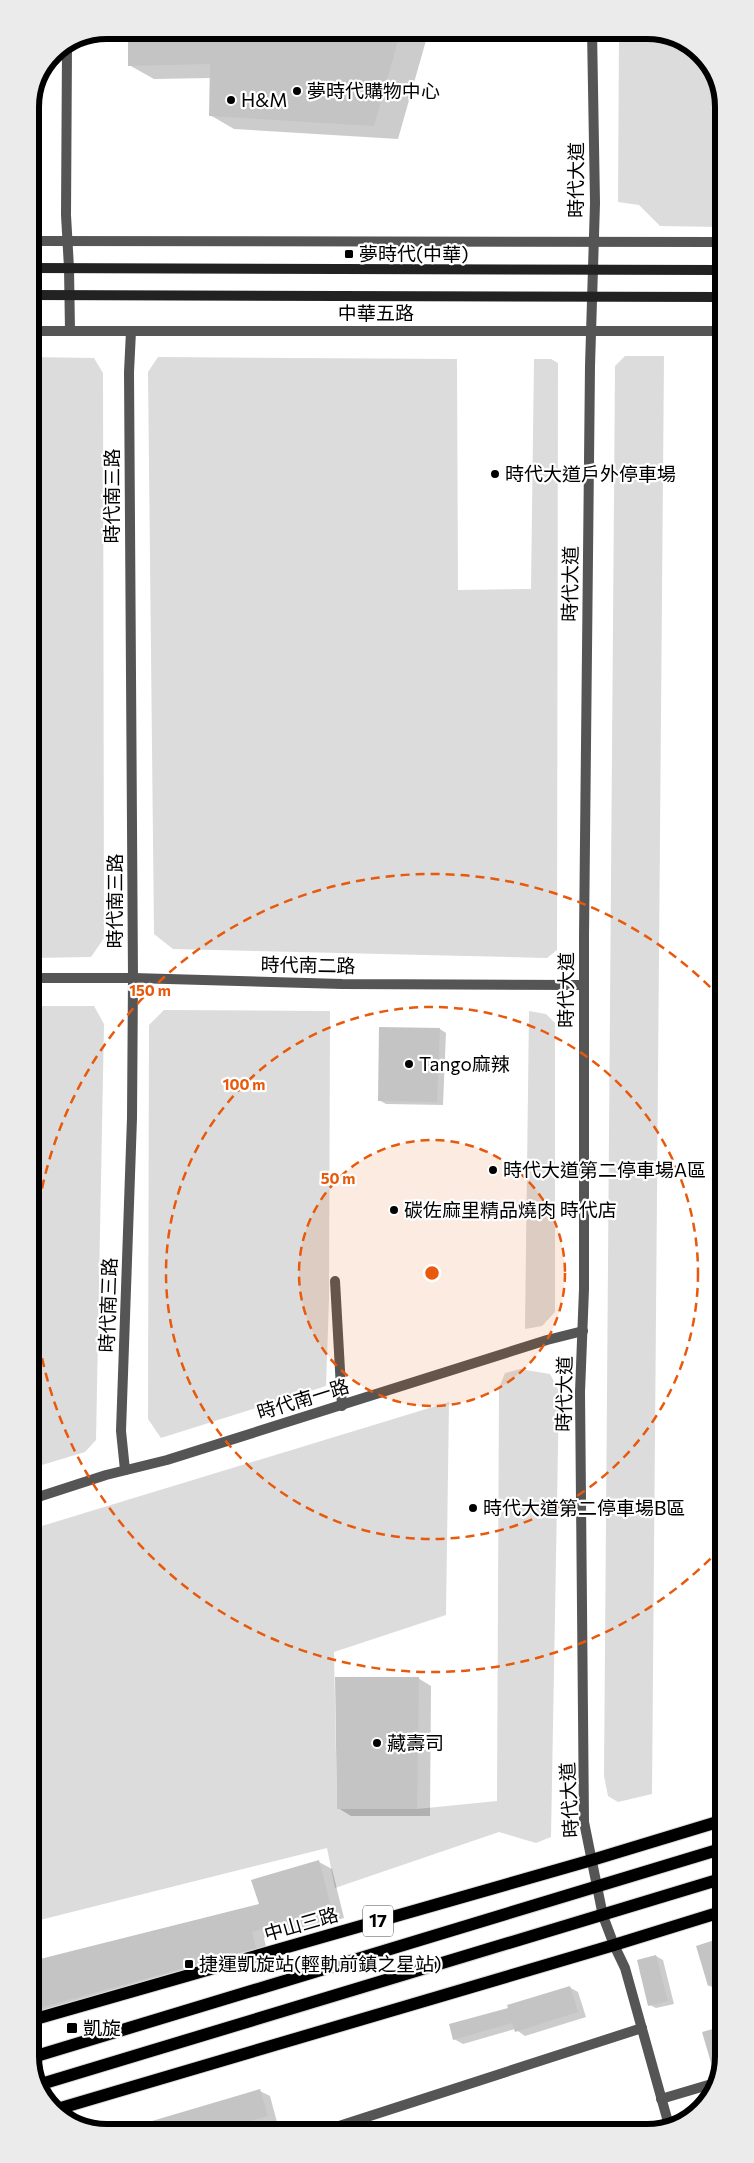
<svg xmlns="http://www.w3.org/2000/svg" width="754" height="2163" viewBox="0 0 754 2163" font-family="Commissioner,'Noto Sans TC',sans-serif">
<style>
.green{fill:#dcdcdc}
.shadow{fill:#0003}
.building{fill:#c4c4c4}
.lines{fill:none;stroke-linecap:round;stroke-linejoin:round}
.primary-casing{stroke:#dbdbdb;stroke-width:14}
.service{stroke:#555;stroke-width:10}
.minor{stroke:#555;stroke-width:10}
.tertiary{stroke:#555;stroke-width:10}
.secondary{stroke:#222;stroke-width:10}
.primary{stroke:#000;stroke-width:12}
.ring{fill:none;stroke:#e8590c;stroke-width:2.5;stroke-dasharray:9 6}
.poi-dot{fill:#000;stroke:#fff;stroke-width:2}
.labels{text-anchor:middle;stroke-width:4.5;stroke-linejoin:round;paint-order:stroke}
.shield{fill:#fff;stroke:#4c4c4c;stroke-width:1}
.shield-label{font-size:18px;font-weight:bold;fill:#000}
.poi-label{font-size:19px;fill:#000;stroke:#fff;text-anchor:start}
.street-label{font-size:19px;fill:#000;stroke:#fff}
.rim{fill:none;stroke:#000;stroke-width:6}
.centre{fill:#e8590c;stroke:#fff;stroke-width:2.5}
.ring-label{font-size:15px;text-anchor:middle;font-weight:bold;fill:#e8590c;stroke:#fff;stroke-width:4.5;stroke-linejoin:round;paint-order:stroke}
</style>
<rect width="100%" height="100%" fill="#fff"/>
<g class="green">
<polygon points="619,30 653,30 698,49 721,87 722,227 660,226 639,205 618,202"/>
<polygon points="625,356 664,356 652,1794 618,1802 608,1796 604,1776 615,366"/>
<polygon points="30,357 94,358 103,373 104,938 91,957 31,958"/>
<polygon points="158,357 457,359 458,590 531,589 534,359 551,359 558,363 557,950 547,958 173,949 154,934 148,372"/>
<polygon points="31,1006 94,1006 104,1024 96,1440 85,1452 32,1468"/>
<polygon points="164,1010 330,1011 329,1299 326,1386 161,1438 148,1419 149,1025"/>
<polygon points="529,1011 546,1014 555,1023 555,1312 542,1326 525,1329"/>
<polygon points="520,1369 550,1374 559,1391 551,1837 536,1843 499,1832 335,1888 327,1848 32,1922 32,1529 449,1402 446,1615 334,1652 337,1809 417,1809 497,1801 499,1388 505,1373"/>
</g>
<g class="shadow">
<polygon points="129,30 429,30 398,139 234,129 210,115 211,78 154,79 129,65"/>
<polygon points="380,1028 440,1029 446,1033 443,1105 386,1104 379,1100"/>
<polygon points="418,1678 431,1686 430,1816 351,1816 338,1808"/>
<polygon points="319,1862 332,1869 344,1918 264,1938 268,1955 32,2019 32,1948 37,1961 260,1905"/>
<polygon points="724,1938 724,1990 719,1991 710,1986 698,1947"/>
<polygon points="656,1956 663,1960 674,2004 656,2008 650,2005"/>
<polygon points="569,1987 578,1992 586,2017 525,2036 515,2029 463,2044 454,2039 509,2009"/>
<polygon points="724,2057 720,2069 713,2065"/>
<polygon points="260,2091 270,2096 277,2122 240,2132 119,2133"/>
</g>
<g class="building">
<polygon points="128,30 401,30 374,126 209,116 210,64 128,66"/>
<polygon points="379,1027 440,1028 437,1102 378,1101"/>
<polygon points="335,1677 419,1677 417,1809 337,1809"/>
<polygon points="319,1860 332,1911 252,1932 256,1948 32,2010 32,1961 259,1904 251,1880"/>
<polygon points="724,1937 724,1981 708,1986 696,1946"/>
<polygon points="656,1955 668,2001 648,2006 637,1960"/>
<polygon points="570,1986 578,2012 515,2032 512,2023 453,2040 449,2024 508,2008 507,2005"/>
<polygon points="724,2026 724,2057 722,2063 712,2066 702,2032"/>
<polygon points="260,2089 268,2116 212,2132 125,2133 125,2129"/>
</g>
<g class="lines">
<g class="primary-casing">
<g id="primary">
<polyline points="32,2020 592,1860 724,1820"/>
<polyline points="33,2057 724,1848"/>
<polyline points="38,2085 724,1878"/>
<polyline points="54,2110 614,1945 724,1911"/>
</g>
</g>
<g class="service">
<polyline points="335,1281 342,1406"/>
<polyline points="614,1945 625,1968 670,2129"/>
<polyline points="661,2099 715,2083"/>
<polyline points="340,2132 339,2126 642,2028"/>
</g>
<g class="minor">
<polyline points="67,46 66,215 69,268 70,331"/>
<polyline points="31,978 133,978 342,984 584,985"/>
<polyline points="125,1470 121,1431 132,1118 133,978 129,372 131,331"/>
<polyline points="32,1499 106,1475 167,1460 547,1340 583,1331"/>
</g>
<g class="tertiary">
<polyline points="592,30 595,203 590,366 584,936 584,1289 580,1392 584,1822 603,1916 614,1945"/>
<polyline points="30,241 722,242"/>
<polyline points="30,331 722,331"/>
</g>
<g class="secondary">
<polyline points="30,268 722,270"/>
<polyline points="30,295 722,297"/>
</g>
<use href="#primary" class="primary"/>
</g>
<circle cx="432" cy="1273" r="133" fill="#e8590c" fill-opacity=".12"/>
<g class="ring">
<circle cx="432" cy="1273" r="133"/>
<circle cx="432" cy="1273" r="266"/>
<path d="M721 1548A399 399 0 1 1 721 998"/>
</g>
<g class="poi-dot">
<circle cx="297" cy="91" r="5"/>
<circle cx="231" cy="100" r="5"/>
<rect x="344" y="249" width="10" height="10" rx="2.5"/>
<circle cx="495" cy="474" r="5"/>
<circle cx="409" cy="1064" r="5"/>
<circle cx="493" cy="1170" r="5"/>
<circle cx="394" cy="1210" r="5"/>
<circle cx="473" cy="1508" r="5"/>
<circle cx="377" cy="1743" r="5"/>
<rect x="184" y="1959" width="10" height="10" rx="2.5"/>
<rect x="66" y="2022" width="12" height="12" rx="2.5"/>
</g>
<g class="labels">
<rect class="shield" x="363" y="1905.5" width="30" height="31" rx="4"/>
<g class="shield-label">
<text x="378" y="1927">17</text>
</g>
<g class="poi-label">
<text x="307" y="98">夢時代購物中心</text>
<text x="241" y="107">H&amp;M</text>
<text x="359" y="261">夢時代(中華)</text>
<text x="505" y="481">時代大道戶外停車場</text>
<text x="419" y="1071">Tango麻辣</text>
<text x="503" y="1177">時代大道第二停車場A區</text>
<text x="404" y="1217">碳佐麻里精品燒肉 時代店</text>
<text x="483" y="1515">時代大道第二停車場B區</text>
<text x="387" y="1750">藏壽司</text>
<text x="199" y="1971">捷運凱旋站(輕軌前鎮之星站)</text>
<text x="83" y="2035">凱旋</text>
</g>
<g class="street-label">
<text transform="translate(576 180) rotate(-90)" y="7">時代大道</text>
<text x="376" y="320">中華五路</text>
<text transform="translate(112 496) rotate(-90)" y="7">時代南三路</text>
<text transform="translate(570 584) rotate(-89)" y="7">時代大道</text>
<text transform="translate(115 901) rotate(-90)" y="7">時代南三路</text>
<text transform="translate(308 965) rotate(1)" y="7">時代南二路</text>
<text transform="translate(566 990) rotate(-90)" y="7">時代大道</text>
<text transform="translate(108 1305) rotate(-88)" y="7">時代南三路</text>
<text transform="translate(564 1394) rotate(-89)" y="7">時代大道</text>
<text transform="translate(303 1399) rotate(-17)" y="7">時代南一路</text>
<text transform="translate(569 1800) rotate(-93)" y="7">時代大道</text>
<text transform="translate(301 1924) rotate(-16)" y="7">中山三路</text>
</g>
</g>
<path d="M0 0H754V2163H0ZM107 39H647A68 68 0 0 1 715 107V2056A68 68 0 0 1 647 2124H107A68 68 0 0 1 39 2056V107A68 68 0 0 1 107 39Z" fill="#ebebeb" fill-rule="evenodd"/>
<path class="rim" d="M107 39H647A68 68 0 0 1 715 107V2056A68 68 0 0 1 647 2124H107A68 68 0 0 1 39 2056V107A68 68 0 0 1 107 39Z"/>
<circle cx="432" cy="1273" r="8" class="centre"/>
<g class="ring-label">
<text x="150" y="996">150 m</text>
<text x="244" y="1090">100 m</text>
<text x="338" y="1184">50 m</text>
</g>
</svg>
